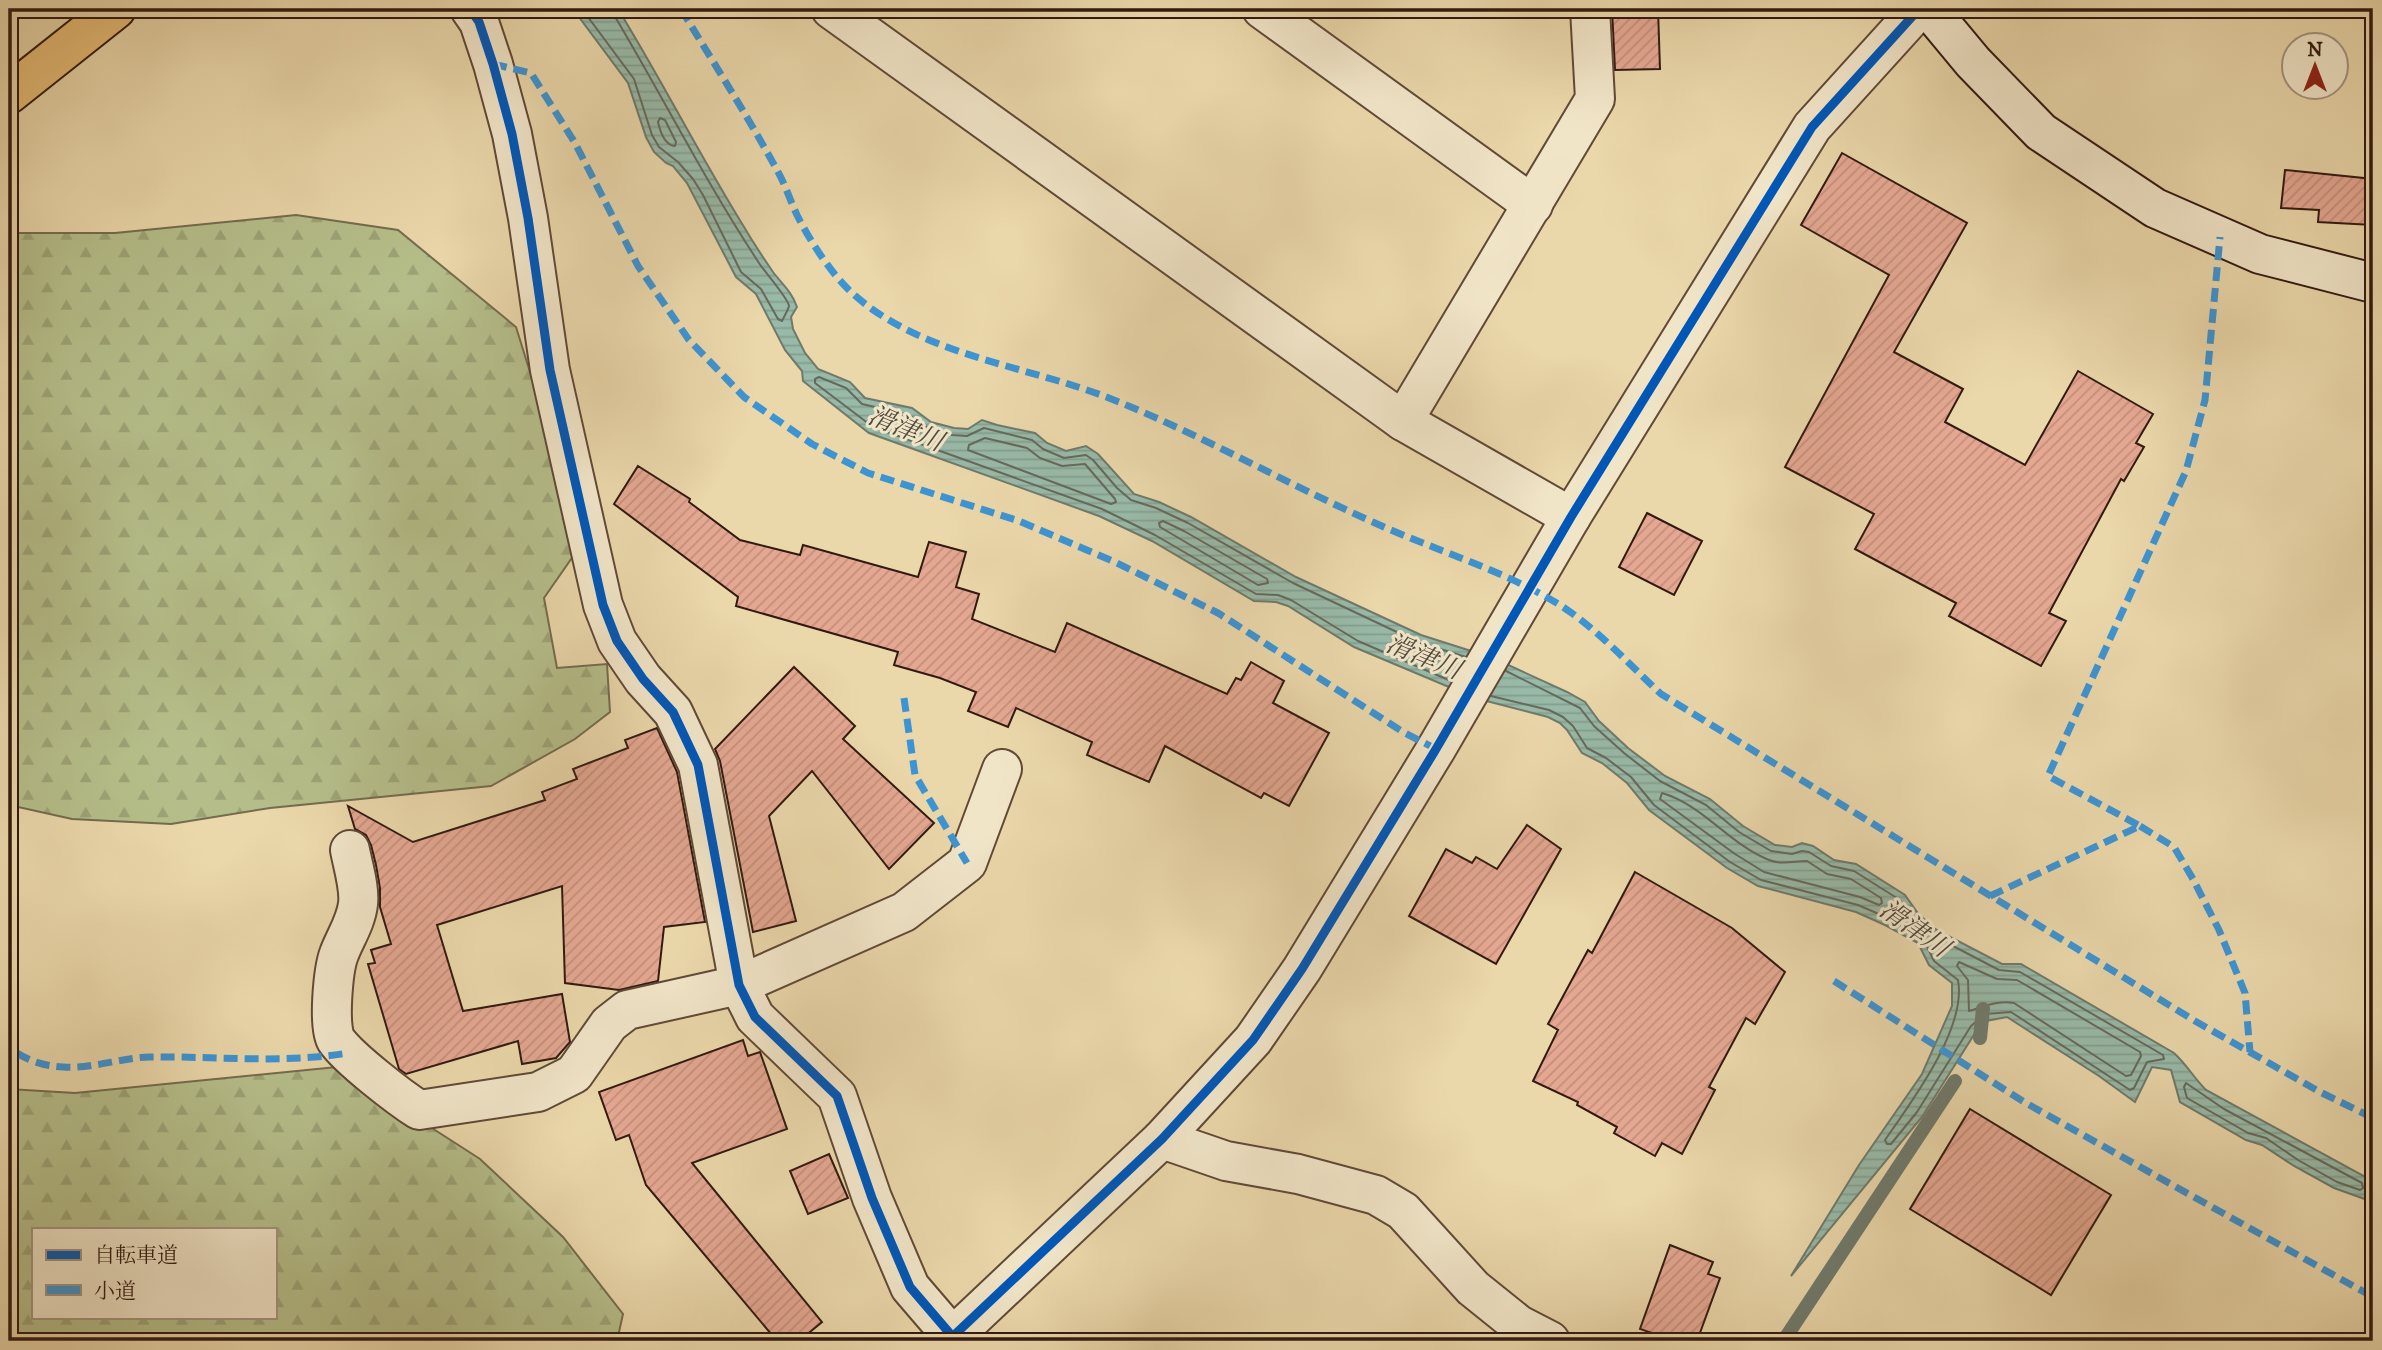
<svg xmlns="http://www.w3.org/2000/svg" width="2382" height="1350" viewBox="0 0 2382 1350" font-family="'IM FELL DW Pica','Noto Serif JP',serif">
<style>
.forest{fill:url(#forest-firs);stroke:#746c4e;stroke-width:2;fill-rule:evenodd}
.water{fill:url(#water-rules);stroke:#6f7a6c;stroke-width:2}
.lines{fill:none;stroke-linecap:round;stroke-linejoin:round}
.shore{stroke:#656a5c;stroke-width:2}
.stream{stroke:#6f7a6c;stroke-width:14}
.building{fill:url(#building-hatch);stroke:#321a11;stroke-width:2}
.minor-casing{stroke:#604937;stroke-width:42}
.tertiary-casing{stroke:#604937;stroke-width:42}
.secondary-casing{stroke:#321a11;stroke-width:42}
.trunk-casing{stroke:#321a11;stroke-width:42}
.minor{stroke:#f1e5c8;stroke-width:38}
.tertiary{stroke:#f1e5c8;stroke-width:38}
.secondary{stroke:#f1e5c8;stroke-width:38}
.trunk{stroke:#e5bc75;stroke-width:38}
.quiet{stroke:#3d94d3;stroke-width:7;stroke-dasharray:14 7;stroke-linecap:butt}
.cycleway-casing{stroke:#f1e5c8;stroke-width:13}
.cycleway{stroke:#0057b8;stroke-width:9}
.labels{text-anchor:middle;stroke-width:6;stroke-linejoin:round;paint-order:stroke}
.water-label{font-size:26px;font-style:italic;fill:#514a3e;stroke:#f1e5c8}
</style>
<defs>
<pattern id="forest-firs" width="22" height="20" patternUnits="userSpaceOnUse" patternTransform="scale(1.75)"><rect width="22" height="20" fill="#b5be8a"/><path d="M5 1l3.5 6h-7zM16 11l3.5 6h-7z" fill="#9ca376"/></pattern>
<pattern id="water-rules" width="6" height="5" patternUnits="userSpaceOnUse" patternTransform="scale(1.75)"><rect width="6" height="5" fill="#98baa8"/><path d="M0 2.5h6" fill="none" stroke="#839f90"/></pattern>
<pattern id="building-hatch" width="6" height="6" patternUnits="userSpaceOnUse" patternTransform="scale(1.75)"><rect width="6" height="6" fill="#e4a791"/><path d="M-1 1l2-2M0 6l6-6M5 7l2-2" fill="none" stroke="#c48f7c"/></pattern>
</defs>
<rect width="100%" height="100%" fill="#ead7aa"/>
<filter id="stains"><feTurbulence type="fractalNoise" baseFrequency=".00286" numOctaves="4"/><feColorMatrix values="0 0 0 0 .2 0 0 0 0 .09 0 0 0 0 .02 0 0 0 .5 -.17"/></filter>
<radialGradient id="worn" r=".72"><stop offset=".6" stop-color="#630" stop-opacity="0"/><stop offset="1" stop-color="#630" stop-opacity=".3"/></radialGradient>
<g class="forest">
<polygon points="296,215 398,230 516,327 558,462 576,552 544,598 557,668 607,664 610,712 575,739 491,786 270,808 171,824 72,819 9,805 9,233 115,233"/>
<path d="M 337,1067 L 480,1159 L 563,1237 L 623,1314 L 617,1341 L 9,1341 L 9,1089 L 75,1093 ZM 33,1229 L 275,1229 L 275,1317 L 33,1317 Z"/>
</g>
<path class="water" d="M 573,9 L 618,9 C 661,79 698,152 741,222 C 751,239 762,256 773,272 C 782,284 792,292 797,307 L 791,317 L 793,329 L 805,353 L 818,369 L 850,382 L 865,398 L 912,408 L 931,422 L 954,428 L 968,429 L 982,420 L 997,425 L 1035,433 L 1047,443 L 1066,451 L 1086,446 L 1098,454 L 1134,494 L 1159,502 L 1191,517 L 1296,577 L 1421,635 L 1493,658 L 1567,692 L 1585,702 L 1599,721 L 1628,748 L 1665,776 L 1710,799 L 1743,826 L 1775,845 L 1792,847 L 1802,843 L 1813,846 L 1834,860 L 1856,864 L 1905,895 L 1917,912 L 1933,928 L 2002,964 L 2021,964 L 2174,1053 C 2187,1065 2194,1078 2206,1090 L 2373,1181 L 2373,1202 L 2334,1188 L 2294,1166 L 2262,1145 L 2246,1140 L 2180,1102 L 2171,1070 L 2152,1067 L 2135,1102 L 2099,1076 L 2007,1017 L 1986,1021 L 1977,1030 L 1922,1117 L 1791,1276 L 1859,1165 L 1922,1074 L 1952,1006 L 1952,983 L 1929,965 L 1918,943 L 1885,925 L 1856,912 L 1758,886 L 1727,868 L 1649,810 L 1627,783 L 1602,763 L 1582,753 L 1567,730 L 1560,723 L 1548,717 L 1475,698 L 1354,647 L 1288,606 L 1276,602 L 1254,601 L 1152,541 L 1099,516 L 869,433 L 803,381 L 802,371 L 785,350 L 756,294 L 736,277 L 687,183 L 673,166 L 666,163 L 654,152 L 646,137 L 628,83 Z"/>
<g class="lines">
<g class="shore">
<path d="M 582,9 L 634,79 L 652,135 L 659,147 L 678,162 L 693,179 L 703,195 L 741,272 L 761,289 L 778,319 L 782,321 C 784,317 788,310 789,306 C 789,299 764,271 759,263 C 706,183 663,97 614,15 L 613,9"/>
<path d="M 660,118 L 665,120 L 676,142 L 675,146 C 664,145 660,131 658,122 Z"/>
<polygon points="985,438 1027,448 1040,458 1062,466 1085,464 1115,499 1116,502 1111,504 968,450 969,445"/>
<polygon points="1163,521 1184,531 1267,579 1268,583 1258,585 1160,527 1159,523"/>
<polyline points="1451,681 1358,641 1291,600 1278,595 1256,594 1155,535 1102,509 873,427 815,383 815,379 819,377 846,388 862,404 909,415 930,429 952,435 967,436 984,428 1032,440 1043,449 1064,458 1086,455 1093,460 1117,488 1131,500 1156,508 1188,523 1293,583 1418,642 1466,657"/>
<path d="M 1491,696 L 1549,710 L 1563,717 L 1573,726 L 1587,748 L 1606,758 L 1631,777 L 1654,805 L 1730,862 L 1761,880 L 1858,905 L 1888,918 L 1923,938 L 1934,961 L 1958,980 C 1967,1028 1912,1101 1885,1140 L 1887,1144 L 1891,1144 L 1917,1112 L 1971,1026 L 1985,1014 L 2011,1012 L 2130,1090 L 2134,1088 L 2147,1062 L 2164,1059 L 2163,1055 L 2020,972 L 1999,970 L 1930,934 L 1912,917 L 1900,900 L 1854,871 L 1831,866 L 1809,852 L 1802,851 L 1792,854 L 1771,851 L 1739,832 L 1706,805 L 1660,781 L 1624,753 L 1594,726 L 1580,708 L 1506,671"/>
<path d="M 1662,793 C 1703,805 1729,844 1769,860 C 1782,865 1794,861 1807,861 L 1827,874 L 1851,879 L 1881,898 L 1882,903 L 1879,905 L 1860,897 L 1764,872 L 1735,854 L 1660,799 Z"/>
<path d="M 1959,962 L 1997,979 L 2017,980 L 2140,1052 L 2141,1056 L 2131,1075 L 2126,1076 L 2014,1003 C 1998,1000 1983,1007 1969,1011 L 1968,980 L 1957,966 Z"/>
<polygon points="2186,1083 2224,1109 2362,1183 2363,1188 2360,1190 2337,1182 2298,1160 2266,1138 2248,1133 2187,1098 2184,1087"/>
</g>
<g class="stream">
<polyline points="1980,1038 1983,1009"/>
<polyline points="1786,1337 1955,1081"/>
</g>
</g>
<g class="building">
<polygon points="1612,9 1658,9 1660,69 1615,70"/>
<polygon points="1842,153 1967,223 1894,352 1963,389 1945,422 2025,465 2078,371 2153,414 2136,443 2144,447 2124,481 2121,479 2049,613 2066,621 2041,666 1949,616 1956,603 1855,549 1874,514 1785,467 1889,275 1801,225"/>
<polygon points="2285,170 2373,179 2373,225 2318,222 2319,210 2281,208"/>
<polygon points="638,466 690,499 689,502 740,540 800,555 803,545 918,577 929,542 966,552 956,587 979,594 972,619 1055,652 1067,623 1227,694 1236,678 1241,680 1251,662 1284,681 1273,703 1329,733 1289,806 1264,793 1261,798 1165,746 1149,782 1087,755 1092,742 1016,708 1008,727 968,711 976,692 940,678 894,665 898,652 736,606 738,597 614,504"/>
<polygon points="1647,513 1702,541 1674,595 1619,567"/>
<polygon points="794,667 855,726 843,739 934,823 889,869 812,771 769,816 796,921 753,932 720,761 715,749"/>
<polygon points="657,728 677,772 705,922 664,927 658,981 619,990 565,983 562,886 437,925 463,1011 562,994 570,1042 556,1058 522,1064 518,1041 406,1074 399,1069 368,964 375,963 371,950 391,944 380,907 380,888 376,865 371,845 366,835 355,829 348,806 413,842 545,800 542,792 577,779 573,769 628,748 625,740"/>
<polygon points="1527,825 1561,849 1496,964 1409,916 1446,849 1472,863 1476,857 1497,869"/>
<polygon points="1635,872 1732,928 1785,972 1755,1024 1746,1018 1709,1087 1715,1090 1682,1154 1662,1143 1655,1156 1614,1133 1617,1127 1577,1105 1578,1102 1533,1081 1558,1030 1548,1024 1588,950 1592,953"/>
<polygon points="743,1040 748,1056 760,1052 787,1129 692,1163 822,1322 799,1341 777,1341 646,1185 629,1135 616,1140 599,1092"/>
<polygon points="1970,1109 2111,1195 2051,1295 1910,1209"/>
<polygon points="829,1154 848,1198 808,1214 790,1171"/>
<polygon points="1670,1245 1713,1262 1708,1274 1720,1278 1697,1341 1675,1341 1640,1329"/>
</g>
<g class="lines">
<g class="minor-casing">
<g id="minor">
<polyline points="470,9 479,22 493,64 512,134 528,218 550,370 603,605 617,641 643,679 673,712 698,765 739,985 755,1017 837,1096 872,1198 910,1287 952,1336"/>
<polyline points="831,9 1403,421"/>
<polyline points="1262,9 1533,205"/>
<polyline points="1571,517 1403,421 1595,99 1590,9"/>
<path d="M 350,850 C 353,866 360,888 358,904 C 356,922 345,938 339,954 C 333,970 328,1027 336,1040 C 348,1058 400,1098 419,1110 L 538,1092 L 574,1074 L 609,1024 L 627,1010 L 739,985 L 904,912 L 967,863 L 1002,769"/>
<polyline points="1162,1139 1226,1161 1298,1174 1376,1195 1403,1211 1473,1288 1519,1325 1550,1341"/>
</g>
</g>
<g class="tertiary-casing">
<polyline id="tertiary" points="948,1341 1162,1139 1253,1040 1302,969 1436,749 1571,517 1812,127 1919,9"/>
</g>
<g class="secondary-casing">
<polyline id="secondary" points="1929,9 1973,62 2041,132 2155,208 2260,254 2373,283"/>
</g>
<g class="trunk-casing">
<polyline id="trunk" points="9,94 116,9"/>
</g>
<use href="#minor" class="minor"/>
<use href="#tertiary" class="tertiary"/>
<use href="#secondary" class="secondary"/>
<use href="#trunk" class="trunk"/>
<g class="quiet">
<path d="M 681,9 C 713,62 747,115 777,170 C 785,184 790,200 797,215 C 810,241 830,272 851,292 C 919,355 1025,365 1109,398 C 1200,434 1285,483 1375,523 C 1434,550 1509,572 1563,607 C 1599,631 1629,664 1661,694 L 2195,1021 L 2320,1092 L 2373,1118"/>
<polyline points="493,64 531,73 575,143 638,266 689,340 744,397 812,444 868,473 1019,521 1115,562 1218,613 1403,732 1436,749"/>
<polyline points="904,698 915,775 967,863"/>
<polyline points="2140,826 2174,847 2193,879 2219,930 2245,993 2250,1052"/>
<polyline points="1990,896 2140,826 2048,776 2186,471 2205,400 2220,237"/>
<polyline points="1834,981 2024,1102 2373,1297"/>
<path d="M 17,1053 C 31,1062 46,1066 63,1067 C 91,1069 120,1058 149,1057 C 215,1056 282,1064 348,1053"/>
</g>
<g class="cycleway-casing">
<g id="cycleway">
<polyline points="470,9 479,22 493,64 512,134 528,218 550,370 603,605 617,641 643,679 673,712 698,765 739,985 755,1017 837,1096 872,1198 910,1287 952,1336"/>
<polyline points="948,1341 1162,1139 1253,1040 1302,969 1436,749 1571,517 1812,127 1919,9"/>
</g>
</g>
<use href="#cycleway" class="cycleway"/>
</g>
<g class="labels">
<g class="water-label">
<text transform="translate(906 428) rotate(22)" y="9">滑津川</text>
<text transform="translate(1424 656) rotate(22)" y="9">滑津川</text>
<text transform="translate(1915 928) rotate(35)" y="9">滑津川</text>
</g>
</g>
<rect width="2382" height="1350" fill="none" stroke="#ead7aa" stroke-width="35"/>
<rect x="10" y="10" width="2361" height="1329" fill="none" stroke="#321a11" stroke-width="3.5"/>
<rect x="18" y="18" width="2347" height="1315" fill="none" stroke="#321a11" stroke-width="2"/>
<rect x="32" y="1228" width="245" height="91" fill="#f1e5c8" stroke="#a5947f" stroke-width="2"/>
<rect x="46" y="1250" width="35" height="10" fill="#0057b8" stroke="#a5947f" stroke-width="2"/>
<text x="94" y="1262" font-size="21" fill="#321a11">自転車道</text>
<rect x="46" y="1285" width="35" height="10" fill="#3d94d3" stroke="#a5947f" stroke-width="2"/>
<text x="94" y="1298" font-size="21" fill="#321a11">小道</text>
<g transform="translate(2315 66)"><circle r="33" fill="#f1e5c8" stroke="#a5947f" stroke-width="2"/>
<path d="M0-5L12 26L0 18L-12 26Z" fill="#8f2418"/>
<text y="-10" font-size="19" font-weight="bold" text-anchor="middle" fill="#321a11">N</text>
</g>
<rect width="100%" height="100%" filter="url(#stains)"/>
<rect width="100%" height="100%" fill="url(#worn)"/>
</svg>
